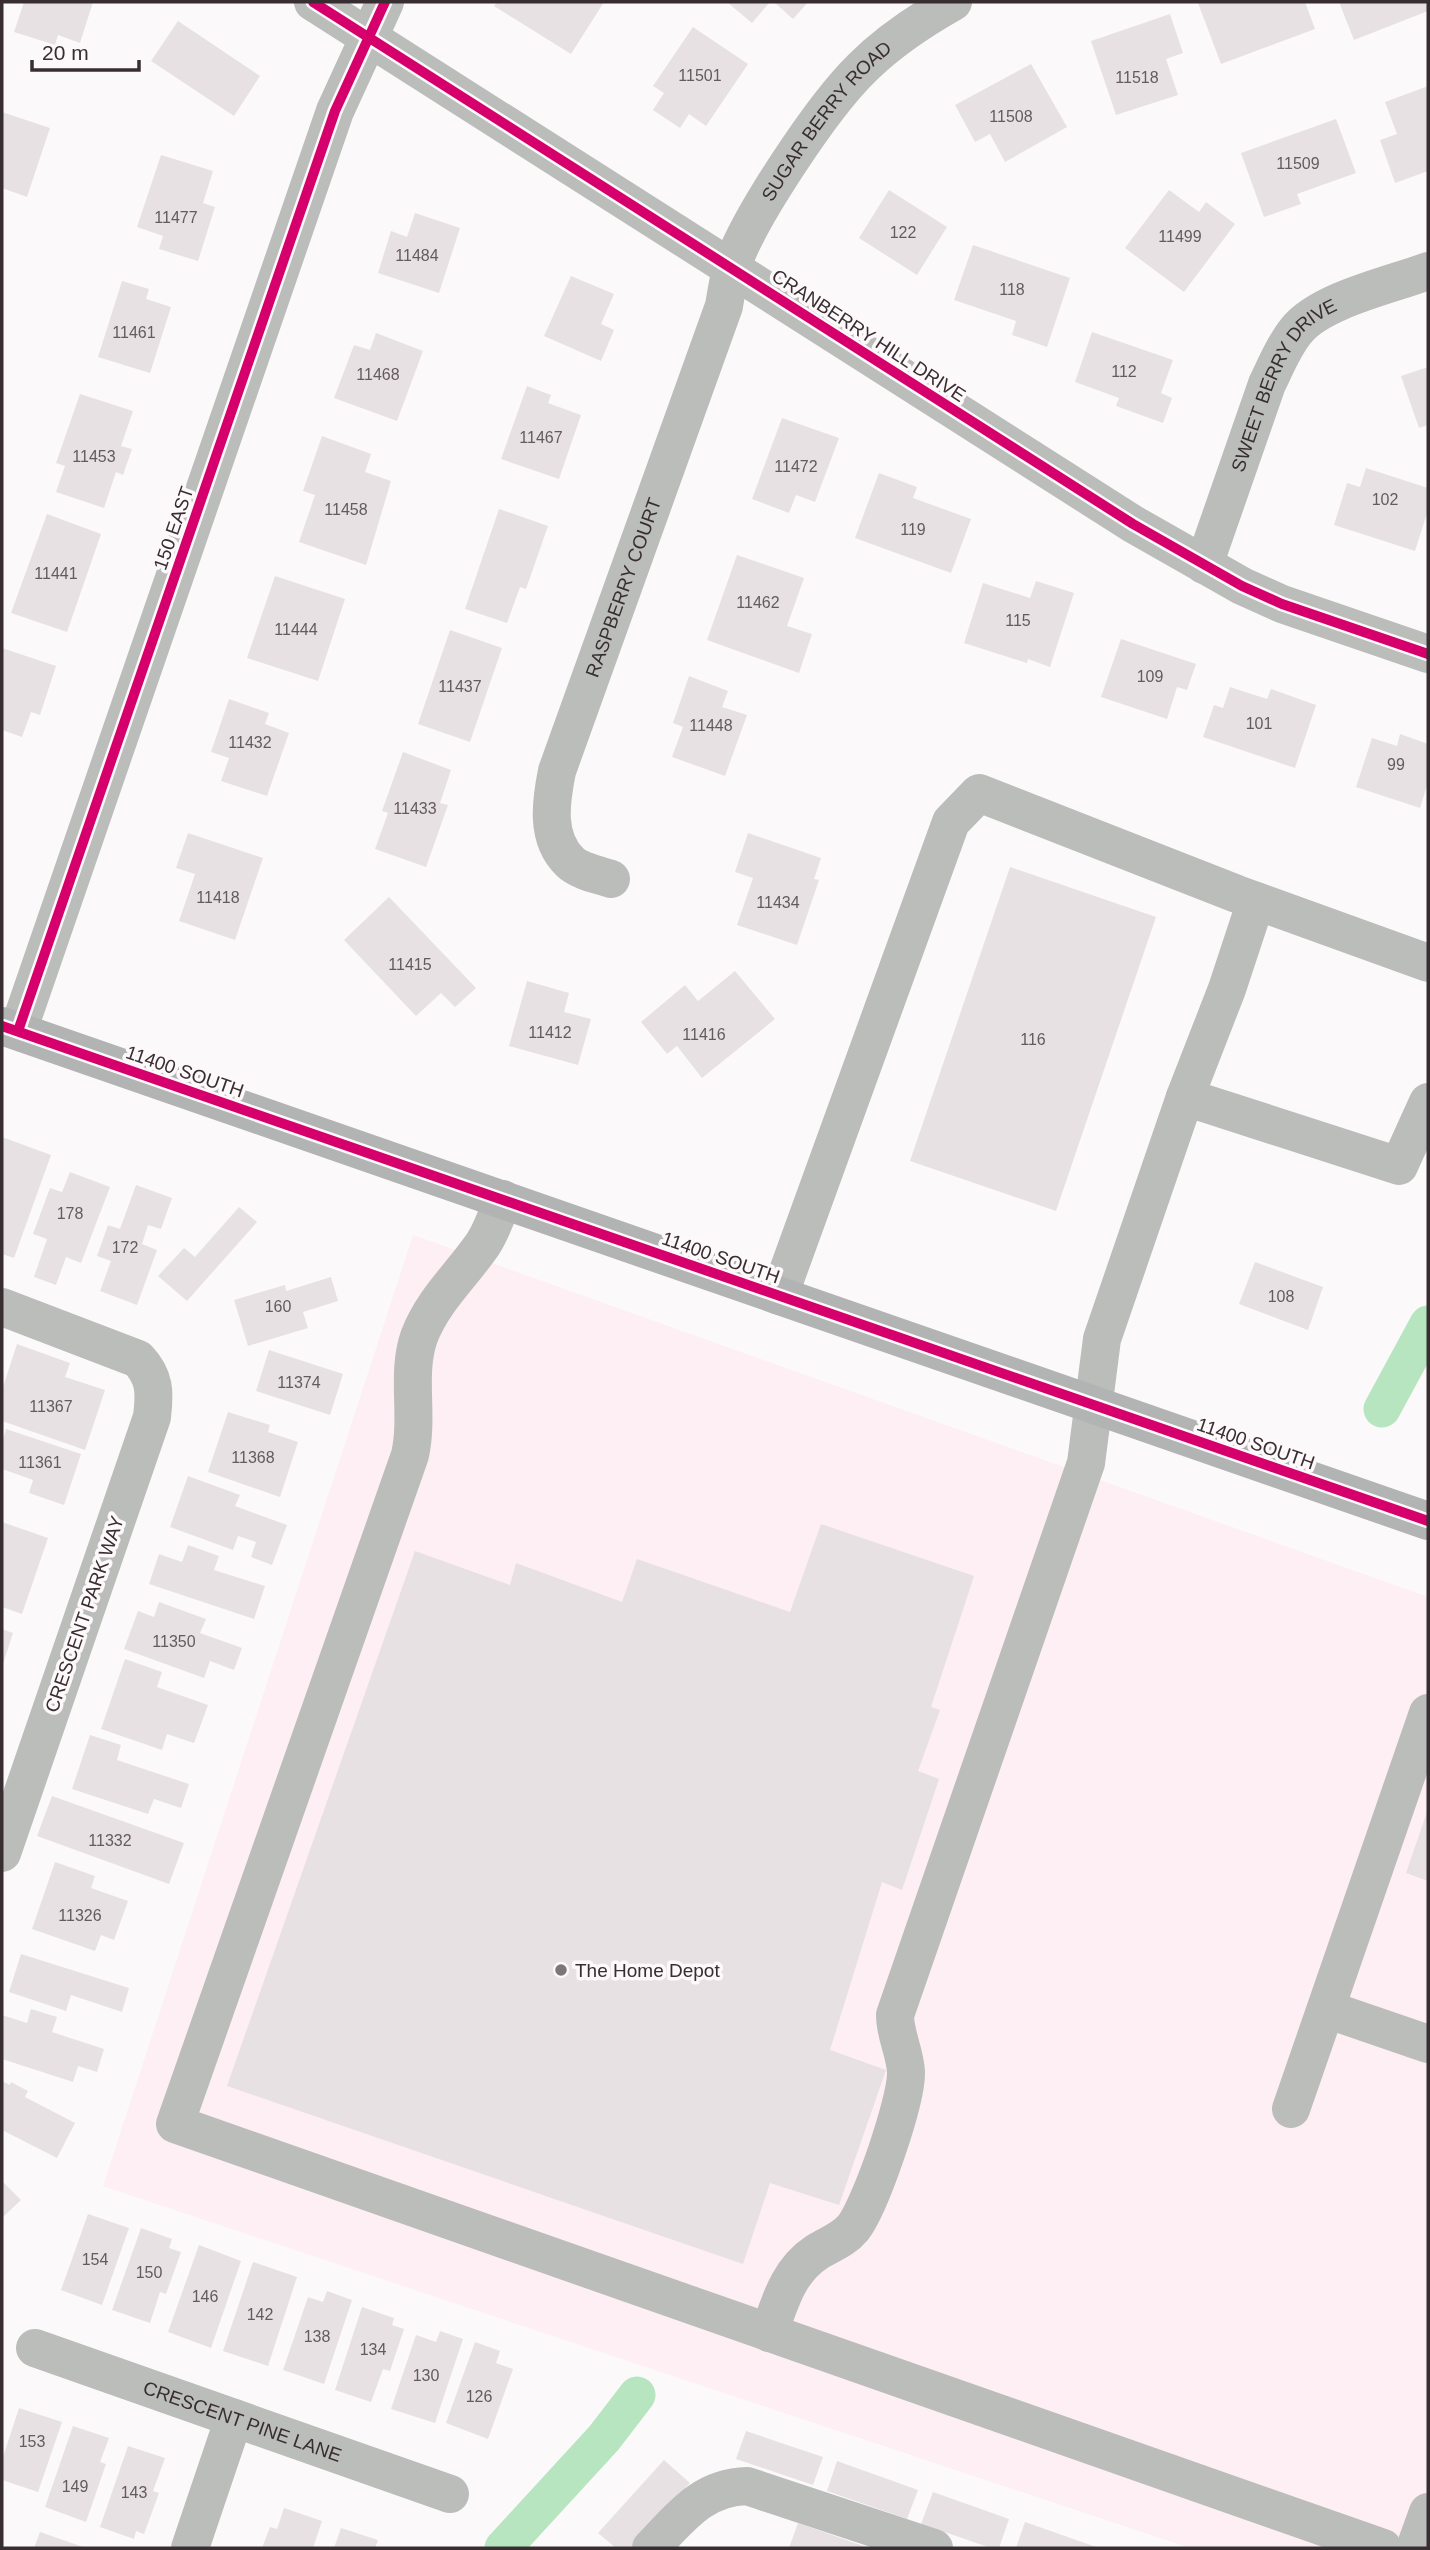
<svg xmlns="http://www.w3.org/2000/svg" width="1430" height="2550" viewBox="0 0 1430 2550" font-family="Arial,sans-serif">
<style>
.built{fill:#fdeff4}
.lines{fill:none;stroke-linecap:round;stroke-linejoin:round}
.canal{stroke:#b7e5c0;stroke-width:37}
.building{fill:#e8e1e3}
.minor{stroke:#bbbdba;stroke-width:38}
.major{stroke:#b2b4b3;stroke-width:38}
.cycleway-casing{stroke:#fdf8fa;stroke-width:15}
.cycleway{stroke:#d6006c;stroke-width:10}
.poi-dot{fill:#7d7578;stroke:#fdf8fa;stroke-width:2.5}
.labels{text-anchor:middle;stroke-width:7;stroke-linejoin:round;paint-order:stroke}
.number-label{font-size:16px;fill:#645b5e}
.street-label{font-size:19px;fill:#382e32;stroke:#fdf8fa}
.poi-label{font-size:19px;fill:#382e32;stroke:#fdf8fa;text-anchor:start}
</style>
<rect width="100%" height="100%" fill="#fcf9fa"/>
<polygon class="built" points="413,1235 1428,1597 1428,2548 1190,2548 103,2186"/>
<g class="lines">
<g class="canal">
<polyline points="1382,1409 1428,1324"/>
<polyline points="503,2548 604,2438 637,2395"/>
</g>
</g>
<g class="building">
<polygon points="24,2 93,2 80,43 58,35 55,45 14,32"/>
<polygon points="497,2 604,2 571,54 494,6"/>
<polygon points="727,2 770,2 752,23"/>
<polygon points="774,2 808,2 793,19"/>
<polygon points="1203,2 1305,2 1315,29 1221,64 1198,3"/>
<polygon points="1339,2 1428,2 1428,11 1354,40"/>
<polygon points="1170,14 1183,53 1166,59 1178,95 1116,115 1091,41"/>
<polygon points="178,21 260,76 234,116 151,61"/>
<polygon points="693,27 748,64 706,126 689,114 680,128 653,110 664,93 653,86"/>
<polygon points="1031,64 1067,127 1005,162 990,134 975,142 955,105"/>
<polygon points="1428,86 1428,171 1395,183 1380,140 1397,134 1385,102"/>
<polygon points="2,112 50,128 27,197 2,188"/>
<polygon points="1336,119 1356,173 1297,194 1301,204 1264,217 1241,153"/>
<polygon points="161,155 213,171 203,203 215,207 198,261 159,249 163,236 137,227"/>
<polygon points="889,190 947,227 917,275 859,238"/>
<polygon points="1169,190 1199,212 1206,202 1235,224 1184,292 1125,248"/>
<polygon points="415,213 460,228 439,293 378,273 391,231 407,237"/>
<polygon points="973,245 1070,278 1047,347 1012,335 1016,321 954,300"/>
<polygon points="571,276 614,294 601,324 614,330 601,361 544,336"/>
<polygon points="122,281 149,289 146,299 171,307 150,373 98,357"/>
<polygon points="1092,332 1173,360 1161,393 1172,398 1163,423 1116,406 1119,398 1075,382"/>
<polygon points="376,333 423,351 397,421 334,398 354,345 370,350"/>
<polygon points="1428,367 1428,425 1419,428 1401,376"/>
<polygon points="527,386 551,395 548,403 581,415 559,479 501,459"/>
<polygon points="80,394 133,411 121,446 132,449 123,475 116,472 104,508 56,492 65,466 56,463"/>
<polygon points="782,418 839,438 815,502 796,495 789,513 752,499"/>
<polygon points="322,436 371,454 365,472 391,481 366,565 299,542 315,495 303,491"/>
<polygon points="1366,468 1428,488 1428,510 1415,551 1334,525 1347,483 1360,487"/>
<polygon points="879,473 917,487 913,498 971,519 951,573 855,538"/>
<polygon points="499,509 548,526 526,589 520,587 507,623 465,609"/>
<polygon points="47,514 101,534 67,632 11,613"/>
<polygon points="737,555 804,578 787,626 812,634 799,673 707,640"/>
<polygon points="275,576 345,599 318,681 247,658"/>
<polygon points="1036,581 1074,593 1050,667 1028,659 1027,663 964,643 983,583 1030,598"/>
<polygon points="450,630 502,648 470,742 418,724"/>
<polygon points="1121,639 1196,664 1187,690 1177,687 1167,719 1101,697"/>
<polygon points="2,648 56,666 40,715 31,712 22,737 2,730"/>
<polygon points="689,676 728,691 722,707 747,715 725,776 672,757 683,727 673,723"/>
<polygon points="1230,687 1267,699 1271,689 1316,705 1295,768 1203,737 1214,705 1223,708"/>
<polygon points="229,699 269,713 265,724 289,733 267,796 221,781 229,758 211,752"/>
<polygon points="1400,734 1428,744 1428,782 1420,808 1356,787 1372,738 1397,746"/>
<polygon points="403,752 451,770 440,803 448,805 426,867 375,849 388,813 382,811"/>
<polygon points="188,833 263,858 235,940 179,921 195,874 176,868"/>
<polygon points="748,833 821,858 814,879 819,880 797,945 737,925 753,878 735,872"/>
<polygon points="1010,867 1156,917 1056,1211 910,1161"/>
<polygon points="389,897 476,988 455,1007 441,993 416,1016 344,940"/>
<polygon points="735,971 775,1019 702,1078 677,1046 667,1054 641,1022 685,985 698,1001"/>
<polygon points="527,981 569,993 564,1012 591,1019 578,1065 509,1046"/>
<polygon points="2,1137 51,1155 14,1258 2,1254"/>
<polygon points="70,1172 110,1187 81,1263 66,1257 56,1285 34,1277 47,1239 33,1234 50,1188 62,1192"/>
<polygon points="136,1185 172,1198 161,1229 148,1225 142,1244 157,1250 137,1305 100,1291 111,1261 97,1256 108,1225 120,1229"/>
<polygon points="239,1207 257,1222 187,1301 158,1276 184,1248 195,1257"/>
<polygon points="1255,1262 1323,1287 1308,1330 1239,1304"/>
<polygon points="331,1277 338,1301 303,1312 308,1328 248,1346 234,1300 285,1285 286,1291"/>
<polygon points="17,1344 70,1363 65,1377 105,1390 85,1450 2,1421 2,1390"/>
<polygon points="269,1350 343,1374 330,1415 256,1391"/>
<polygon points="228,1412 270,1425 268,1432 298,1442 280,1497 208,1472"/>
<polygon points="6,1429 81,1454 64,1505 29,1493 33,1480 2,1469 2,1443"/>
<polygon points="188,1476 240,1495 235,1506 287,1525 272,1565 251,1557 256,1542 238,1536 233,1550 170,1527"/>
<polygon points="2,1522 48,1538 22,1614 2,1607"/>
<polygon points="821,1524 974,1576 931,1707 940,1710 918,1771 939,1779 902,1890 882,1882 830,2050 886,2070 839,2205 770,2183 743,2264 227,2086 415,1551 510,1585 516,1563 622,1602 637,1559 790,1612"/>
<polygon points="188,1545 219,1556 214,1570 265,1586 254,1619 149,1584 159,1554 182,1562"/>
<polygon points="159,1602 206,1619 200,1633 242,1648 234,1670 210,1661 204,1678 124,1649 138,1611 154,1617"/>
<polygon points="2,1629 13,1633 2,1667"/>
<polygon points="125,1659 162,1672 157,1687 208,1705 194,1743 167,1734 162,1750 101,1729"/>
<polygon points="90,1735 121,1745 117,1760 189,1784 181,1808 154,1799 148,1814 72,1789"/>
<polygon points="52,1796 184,1843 169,1884 37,1836"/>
<polygon points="1428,1809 1428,1881 1406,1873"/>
<polygon points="55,1862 95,1876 91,1888 128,1901 114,1940 101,1935 95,1951 32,1929"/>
<polygon points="21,1954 129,1988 122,2012 71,1995 66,2011 9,1992"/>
<polygon points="31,2009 57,2017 52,2032 104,2049 97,2072 78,2066 73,2082 2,2059 2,2015 27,2023"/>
<polygon points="2,2081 10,2085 11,2082 28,2091 25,2097 75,2123 57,2158 2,2130"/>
<polygon points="2,2181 21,2200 2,2218"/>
<polygon points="88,2214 129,2228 102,2305 61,2290"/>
<polygon points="141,2228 172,2239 169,2248 181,2252 166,2294 160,2292 150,2323 112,2310"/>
<polygon points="199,2245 241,2261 211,2348 168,2332"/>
<polygon points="253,2262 297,2277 268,2366 223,2351"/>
<polygon points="327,2291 352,2300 324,2384 283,2370 308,2297 323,2302"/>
<polygon points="362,2307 394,2318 392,2325 404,2329 390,2371 383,2369 371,2402 335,2390"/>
<polygon points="440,2331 463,2339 435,2423 391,2409 416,2335 436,2342"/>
<polygon points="475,2342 500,2351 496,2363 513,2369 488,2439 446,2423"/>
<polygon points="19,2408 62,2422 38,2492 2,2480 2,2460"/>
<polygon points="73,2426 109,2438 100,2462 106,2464 86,2522 45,2507"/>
<polygon points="746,2431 823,2457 813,2485 736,2459"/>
<polygon points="128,2446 165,2458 153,2491 159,2493 144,2534 136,2531 134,2539 100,2527"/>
<polygon points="664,2460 690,2483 631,2548 616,2548 598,2533"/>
<polygon points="837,2461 918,2490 907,2519 827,2491"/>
<polygon points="933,2492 1009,2519 999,2548 991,2548 921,2524"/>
<polygon points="284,2508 322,2521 313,2548 262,2548 270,2527 277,2529"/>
<polygon points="1025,2522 1099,2548 1016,2548"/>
<polygon points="798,2523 869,2548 789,2548"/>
<polygon points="341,2528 378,2540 375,2548 334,2548"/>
<polygon points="40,2532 86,2548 34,2548"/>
</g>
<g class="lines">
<g class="minor">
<polyline points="313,2 1133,524 1242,586 1282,604 1428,654"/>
<path id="s1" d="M 1204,565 L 1267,384 C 1276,366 1283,347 1296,331 C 1320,300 1391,285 1428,271"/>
<path id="s2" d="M 611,879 C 599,875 579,871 570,862 C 545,838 551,801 557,771 L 724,306 C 726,294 728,281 731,269 C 748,218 823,106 862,68 C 888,42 921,20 953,2"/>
<polyline points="18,1031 335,111 385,2"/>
<polyline points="1185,1097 1227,989 1256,901"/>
<path d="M 503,1199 C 497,1215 492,1230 483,1244 C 461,1276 433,1300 419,1337 C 406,1375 419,1414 410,1455 L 175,2124 L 1383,2548"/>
<polyline points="779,1296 951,822 979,793 1237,894 1428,963"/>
<path d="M 2,1307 L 138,1359 C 155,1377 155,1392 152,1417 L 2,1853"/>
<polyline points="1326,2009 1428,2044"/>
<polyline points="1291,2109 1428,1713"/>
<path d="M 769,2333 C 780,2302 788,2271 817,2252 C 830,2244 843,2240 853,2228 C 870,2207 907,2100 906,2072 C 905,2052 895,2035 895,2015 L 1086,1463 L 1102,1339 L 1185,1097 L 1399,1166 L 1428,1102"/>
<path id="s3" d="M 35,2348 L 450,2494"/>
<polyline points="190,2548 234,2418"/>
<path d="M 651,2548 C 680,2518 702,2487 747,2486 L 934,2548"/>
<polyline points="1415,2548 1428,2512"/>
</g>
<polyline class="major" points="2,1026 1428,1521"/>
<g class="cycleway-casing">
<g id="cycleway">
<polyline points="313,2 1133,524 1242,586 1282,604 1428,654"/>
<polyline points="2,1026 1428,1521"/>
<polyline points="18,1031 335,111 385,2"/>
</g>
</g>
<use href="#cycleway" class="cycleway"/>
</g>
<circle class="poi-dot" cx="561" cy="1970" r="7"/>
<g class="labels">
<g class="number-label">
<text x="700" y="81">11501</text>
<text x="1137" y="83">11518</text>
<text x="1011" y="122">11508</text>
<text x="1298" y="169">11509</text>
<text x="176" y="223">11477</text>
<text x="903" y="238">122</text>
<text x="1180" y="242">11499</text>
<text x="417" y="261">11484</text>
<text x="1012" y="295">118</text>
<text x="134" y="338">11461</text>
<text x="1124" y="377">112</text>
<text x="378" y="380">11468</text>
<text x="541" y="443">11467</text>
<text x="94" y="462">11453</text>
<text x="796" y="472">11472</text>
<text x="1385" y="505">102</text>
<text x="346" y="515">11458</text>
<text x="913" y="535">119</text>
<text x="56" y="579">11441</text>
<text x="758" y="608">11462</text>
<text x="1018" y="626">115</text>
<text x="296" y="635">11444</text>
<text x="1150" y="682">109</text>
<text x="460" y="692">11437</text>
<text x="1259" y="729">101</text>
<text x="711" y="731">11448</text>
<text x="250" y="748">11432</text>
<text x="1396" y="770">99</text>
<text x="415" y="814">11433</text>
<text x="218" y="903">11418</text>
<text x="778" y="908">11434</text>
<text x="410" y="970">11415</text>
<text x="550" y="1038">11412</text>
<text x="704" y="1040">11416</text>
<text x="1033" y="1045">116</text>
<text x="70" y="1219">178</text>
<text x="125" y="1253">172</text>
<text x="1281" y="1302">108</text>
<text x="278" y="1312">160</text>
<text x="299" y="1388">11374</text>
<text x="51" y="1412">11367</text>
<text x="253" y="1463">11368</text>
<text x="40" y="1468">11361</text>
<text x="174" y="1647">11350</text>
<text x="110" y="1846">11332</text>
<text x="80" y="1921">11326</text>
<text x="95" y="2265">154</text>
<text x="149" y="2278">150</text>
<text x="205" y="2302">146</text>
<text x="260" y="2320">142</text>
<text x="317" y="2342">138</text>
<text x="373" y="2355">134</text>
<text x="426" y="2381">130</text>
<text x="479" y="2402">126</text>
<text x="32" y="2447">153</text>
<text x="75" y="2492">149</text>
<text x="134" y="2498">143</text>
</g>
<g class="street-label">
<text dy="7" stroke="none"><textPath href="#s2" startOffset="850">SUGAR BERRY ROAD</textPath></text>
<text transform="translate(869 335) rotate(33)" y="7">CRANBERRY HILL DRIVE</text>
<text dy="7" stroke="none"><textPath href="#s1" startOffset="200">SWEET BERRY DRIVE</textPath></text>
<text transform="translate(173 528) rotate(-71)" y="7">150 EAST</text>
<text dy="7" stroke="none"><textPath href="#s2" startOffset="336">RASPBERRY COURT</textPath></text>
<text transform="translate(185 1071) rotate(19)" y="7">11400 SOUTH</text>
<text transform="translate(721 1257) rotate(19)" y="7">11400 SOUTH</text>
<text transform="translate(1256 1443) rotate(19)" y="7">11400 SOUTH</text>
<text transform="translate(84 1614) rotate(-71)" y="7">CRESCENT PARK WAY</text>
<text dy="7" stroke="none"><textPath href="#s3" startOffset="220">CRESCENT PINE LANE</textPath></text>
</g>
<g class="poi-label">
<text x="575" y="1977">The Home Depot</text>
</g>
</g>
<rect width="1430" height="2550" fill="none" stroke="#382e32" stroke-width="7"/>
<path d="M32 60v10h107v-10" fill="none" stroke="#382e32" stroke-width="3.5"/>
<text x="42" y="60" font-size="21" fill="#382e32" stroke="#fdf8fa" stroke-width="5" paint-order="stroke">20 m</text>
</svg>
